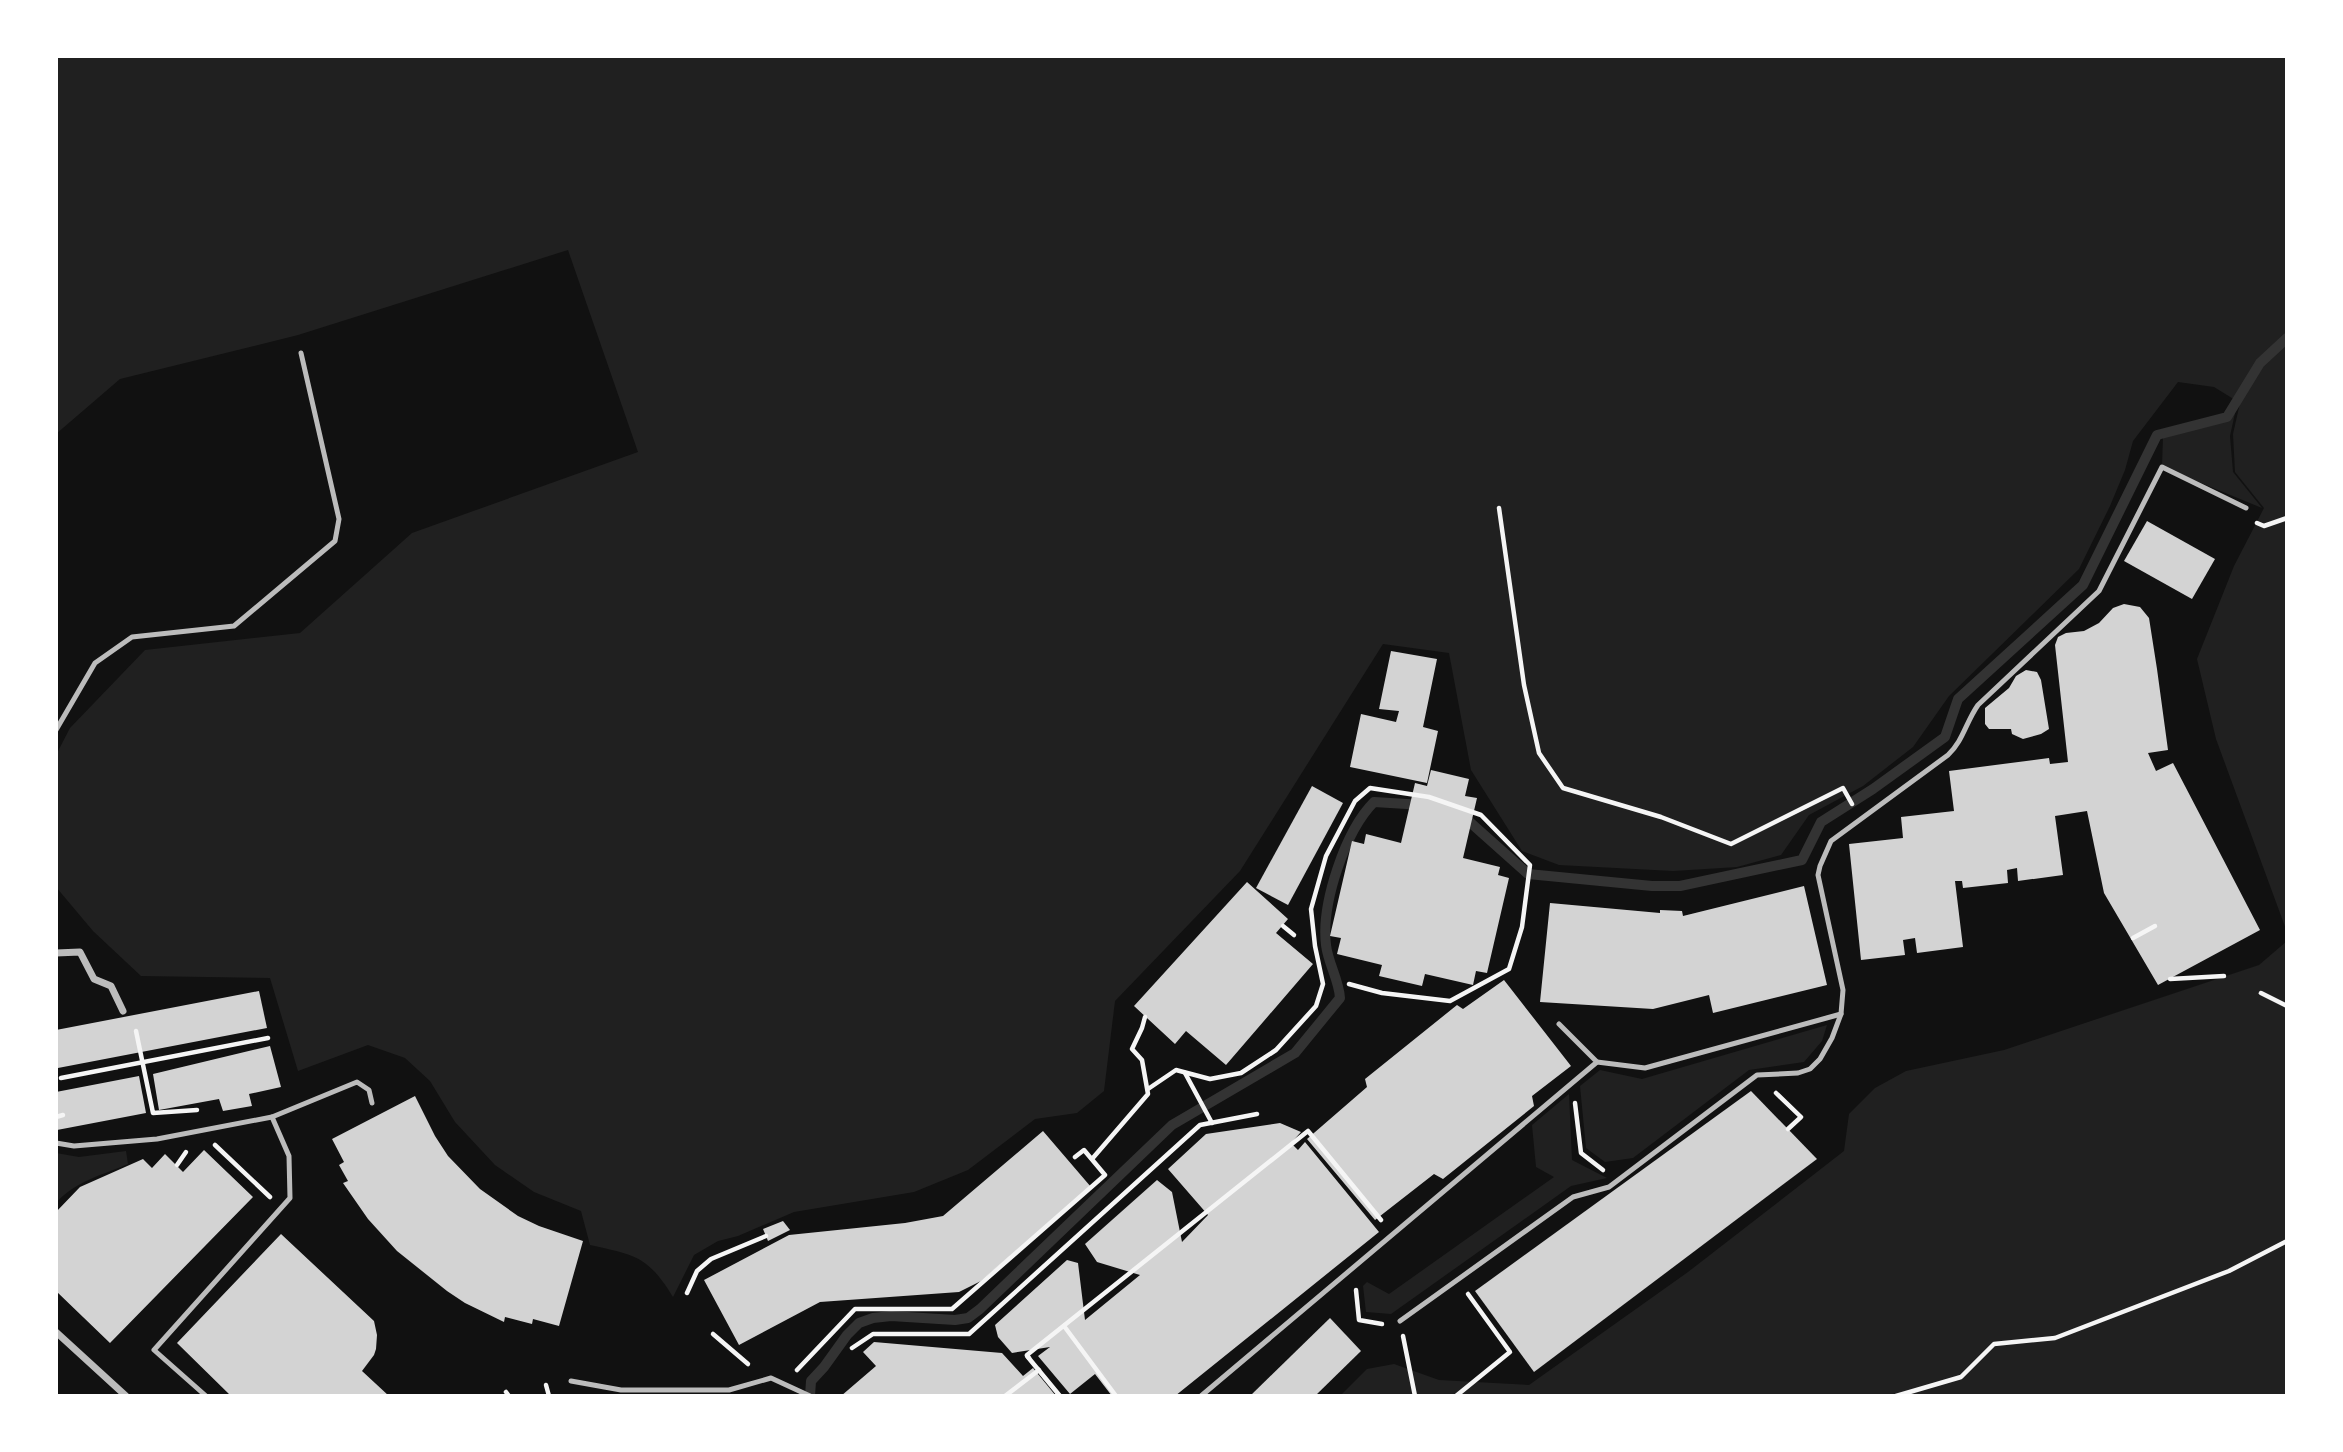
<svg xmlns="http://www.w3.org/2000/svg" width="2343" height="1452" viewBox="0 0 2343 1452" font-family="Rubik,sans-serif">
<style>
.green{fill:#202020}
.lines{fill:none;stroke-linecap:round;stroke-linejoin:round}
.stream{stroke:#333;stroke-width:10}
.building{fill:#d3d3d3}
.path{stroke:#f5f5f5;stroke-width:4.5}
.service{stroke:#bcbcbc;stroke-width:5}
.minor{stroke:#bcbcbc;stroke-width:7}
</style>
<rect width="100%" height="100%" fill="#111"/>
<g class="green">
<path d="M 56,56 L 2287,56 L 2287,932 L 2216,739 L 2197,659 L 2234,566 L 2264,508 L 2235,472 L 2233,434 L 2240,403 L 2214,387 L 2178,382 L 2133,441 L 2125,470 L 2110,506 L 2079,569 L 1949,696 L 1913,747 L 1863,786 L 1809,815 L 1781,855 L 1737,867 L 1673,871 L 1559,865 L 1522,851 L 1471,770 L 1449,653 L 1383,644 L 1240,871 L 1115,1001 L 1104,1091 L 1077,1113 L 1035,1119 L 968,1170 L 914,1192 L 794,1212 L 738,1236 L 718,1241 L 694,1255 L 673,1297 C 648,1256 635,1255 590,1245 L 581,1211 L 534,1192 L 495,1165 L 455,1122 L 430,1081 L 405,1058 L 368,1045 L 298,1071 L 270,978 L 141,976 L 93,931 L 56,887 L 56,755 L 70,728 L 145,650 L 300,633 L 412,533 L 638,452 L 568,250 L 298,335 L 120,379 L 56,434 Z"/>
<polygon points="2237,404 2230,436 2233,472 2262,508 2162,467 2163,436 2227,417"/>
<polygon points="2287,941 2287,1396 1340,1396 1367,1369 1394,1364 1439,1380 1529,1385 1688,1272 1844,1151 1849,1114 1875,1088 1906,1071 2004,1050 2259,965"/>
<polygon points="1827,1025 1822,1041 1804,1062 1749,1070 1633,1158 1605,1162 1586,1148 1580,1086 1600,1070 1642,1079"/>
<polygon points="1569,1094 1572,1160 1607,1178 1571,1186 1391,1314 1366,1312 1363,1286 1367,1282 1389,1294 1554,1177 1536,1167 1532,1125"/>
<path d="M 126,1151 L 128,1164 C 103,1175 75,1181 56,1203 L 56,1153 L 79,1157 Z"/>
</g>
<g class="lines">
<g class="stream">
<polyline points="1463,816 1528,874 1652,886 1680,886 1802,860 1821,822 1873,789 1945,737 1958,699 2083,585 2157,435 2227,417 2260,363 2287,338"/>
<path d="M 810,1396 L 811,1381 L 824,1367 L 847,1335 L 859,1323 L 873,1318 L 891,1316 L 955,1320 L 968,1318 L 980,1309 L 1172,1125 L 1295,1053 L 1340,998 C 1339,980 1328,963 1326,945 C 1321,904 1345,831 1374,802 L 1423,805"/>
</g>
</g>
<g class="building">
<polygon points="2147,521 2215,559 2192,599 2124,561"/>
<polygon points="2124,604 2140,607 2149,618 2157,669 2168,750 2148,753 2156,771 2173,763 2260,930 2158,985 2104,893 2087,811 2055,816 2063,875 2018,881 2017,868 2007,870 2008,883 1963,888 1962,881 1955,881 1963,947 1917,953 1915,938 1903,940 1905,955 1861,960 1849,844 1903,838 1901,817 1954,811 1949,771 2049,758 2050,764 2068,762 2055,645 2058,637 2066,633 2084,631 2099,623 2113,608"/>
<polygon points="1391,651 1437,659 1423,727 1438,731 1427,783 1350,767 1361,714 1396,722 1399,711 1379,709"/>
<polygon points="2026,670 2037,672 2041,680 2049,729 2041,734 2023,739 2012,734 2011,729 1989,729 1985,724 1985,708 2009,688 2016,676"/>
<polygon points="1431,770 1469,779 1465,796 1477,798 1463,858 1500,867 1498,875 1509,878 1487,973 1476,971 1473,985 1425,974 1422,986 1379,976 1382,965 1337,954 1341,938 1330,936 1352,841 1364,844 1366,834 1401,843 1415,783 1427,786"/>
<polygon points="1312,786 1343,803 1288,905 1256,888"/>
<polygon points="1247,882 1288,919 1276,933 1313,964 1226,1065 1186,1031 1175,1044 1134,1006"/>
<polygon points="1804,886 1827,985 1713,1013 1709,995 1653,1009 1540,1002 1550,903 1660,913 1660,910 1682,911 1683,916"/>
<polygon points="1504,980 1571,1066 1532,1096 1534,1106 1443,1179 1434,1174 1375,1220 1307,1139 1367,1087 1365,1079 1457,1005 1463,1009"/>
<polygon points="259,991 267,1028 58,1068 56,1030"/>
<polygon points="270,1046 281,1087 249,1094 252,1106 223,1111 219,1099 159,1110 153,1074"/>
<polygon points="139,1076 146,1113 57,1130 56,1092"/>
<polygon points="1751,1091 1817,1159 1534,1372 1475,1291"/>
<polygon points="415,1096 435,1136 448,1156 480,1189 518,1216 539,1226 583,1241 559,1326 533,1319 532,1324 505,1317 504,1322 465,1303 447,1291 397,1251 368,1219 343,1183 348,1181 339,1165 344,1162 332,1139"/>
<polygon points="1280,1123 1301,1132 1291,1143 1298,1150 1305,1142 1379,1232 1175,1396 1112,1396 1095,1374 1070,1394 1038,1356 1050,1347 1012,1353 998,1337 995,1325 1067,1260 1078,1263 1085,1320 1140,1275 1097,1262 1085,1244 1157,1180 1172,1192 1182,1242 1208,1215 1168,1169 1206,1134"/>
<polygon points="1043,1131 1091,1187 981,1281 959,1292 820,1302 739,1345 704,1280 789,1235 905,1223 943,1216"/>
<polygon points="204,1150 253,1197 110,1343 56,1291 56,1212 80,1187 143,1159 152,1168 165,1154 183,1172"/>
<polygon points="783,1221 790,1230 768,1241 763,1229"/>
<polygon points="281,1234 374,1321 377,1335 376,1349 374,1355 362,1371 389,1396 231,1396 177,1343"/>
<polygon points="1330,1318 1361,1351 1315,1396 1250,1396"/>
<polygon points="874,1342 1002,1353 1023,1376 1033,1368 1056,1396 841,1396 876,1366 863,1352"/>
</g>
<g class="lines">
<g class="path">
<polyline points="1499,508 1524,685 1539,753 1563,788 1661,817 1731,844 1843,788 1852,804"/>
<polyline points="2257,523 2264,526 2287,518"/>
<polyline points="1283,926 1294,935"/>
<polyline points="2133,938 2155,926"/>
<polyline points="2170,979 2224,976"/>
<polyline points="2261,993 2287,1006"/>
<polyline points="136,1031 153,1113 197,1110"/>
<polyline points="1185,1073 1212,1123"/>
<polyline points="61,1078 268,1038"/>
<polyline points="1148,1089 1176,1070 1210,1079 1241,1073 1276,1050 1316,1006 1323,984 1315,946 1311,909 1326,856 1355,801 1370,788 1429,797 1481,815 1530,865 1522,927 1509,969 1450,1001 1382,993 1349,984"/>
<polyline points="1776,1093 1801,1117 1788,1129"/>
<polyline points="1575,1103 1581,1153 1603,1170"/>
<polyline points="56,1117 63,1115"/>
<polyline points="215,1145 270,1197"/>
<polyline points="1092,1159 1148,1094 1142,1060 1132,1049 1142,1028 1145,1017"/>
<polyline points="177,1165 186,1152"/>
<polyline points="1356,1290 1359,1320 1382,1324"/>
<polyline points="687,1293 697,1271 711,1259 766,1236"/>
<polyline points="1064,1326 1116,1396"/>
<polyline points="713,1334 748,1364"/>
<polyline points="1403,1336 1415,1396"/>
<polyline points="852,1348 873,1334 969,1334 1200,1125 1257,1114"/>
<polyline points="1027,1356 1060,1396"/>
<polyline points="1029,1358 1027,1355 1308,1131 1381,1220"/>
<polyline points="797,1370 855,1309 952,1309 1105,1175 1084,1150 1075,1157"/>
<polyline points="546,1385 549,1396"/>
<polyline points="506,1392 509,1396"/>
<polyline points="1005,1396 1039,1370"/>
<polyline points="1456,1396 1510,1352 1468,1294"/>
<polyline points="1896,1396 1961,1377 1994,1344 2055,1338 2229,1271 2287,1241"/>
</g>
<g class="service">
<polyline points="56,730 95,663 132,637 234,626 335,541 339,519 301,353"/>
<path d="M 1597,1062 L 1645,1068 L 1841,1014 L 1843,990 L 1818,875 L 1820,866 L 1831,841 L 1948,755 C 1963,741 1966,722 1978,705 L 2099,591 L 2162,467 L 2246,508"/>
<polyline points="56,1143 74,1146 157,1139 272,1117 357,1082 369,1090 372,1103"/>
<polyline points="1400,1321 1573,1197 1609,1187 1757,1075 1798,1073 1810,1069 1820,1059 1832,1038 1841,1014"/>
<polyline points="571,1381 621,1390 729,1390 771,1378 810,1396"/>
<polyline points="206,1396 154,1350 290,1198 289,1156 272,1117"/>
<polyline points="1201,1396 1597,1062 1559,1024"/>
</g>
<g class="minor">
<polyline points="56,953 80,952 94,979 111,986 123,1011"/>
<polyline points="56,1332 126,1396"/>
</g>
</g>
<rect width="2343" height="1452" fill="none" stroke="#ffffff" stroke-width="116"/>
</svg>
